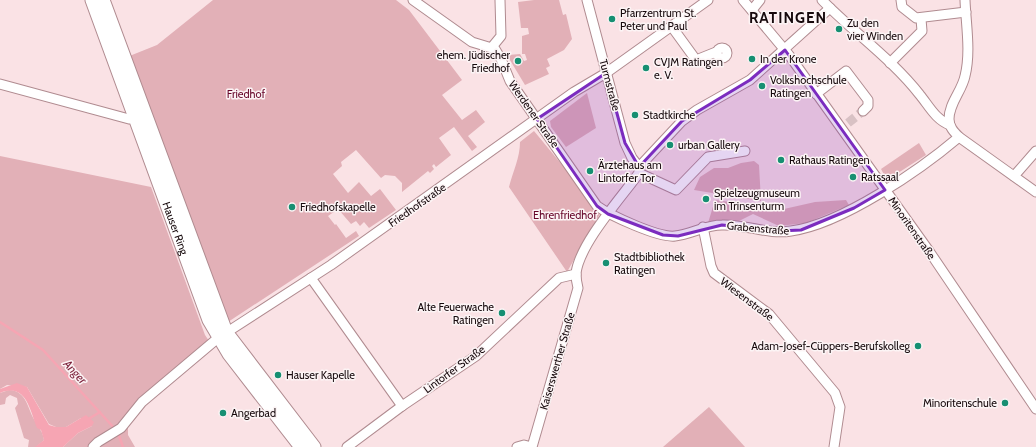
<svg xmlns="http://www.w3.org/2000/svg" width="1036" height="447" viewBox="0 0 1036 447" font-family="Cabin,sans-serif">
<style>
.green{fill:#e2b0b7}
.water{fill:#f6a5b3}
.lines{fill:none;stroke-linecap:round;stroke-linejoin:round}
.stream{stroke:#f6a5b3;stroke-width:2.5}
.street-tunnel{stroke:#d8c1c4;stroke-width:9;stroke-dasharray:9 4.5;stroke-linecap:butt}
.street-casing{stroke:#b08b90;stroke-width:11}
.secondary-casing{stroke:#b08b90;stroke-width:15}
.street{stroke:#fff;stroke-width:9}
.secondary{stroke:#fff;stroke-width:13}
.marked{fill:#7b2cbf;fill-opacity:0.2;stroke:#7b2cbf;stroke-width:3;stroke-linejoin:round}
.poi-dot{fill:#168f72;stroke:#fcf4f5;stroke-width:1.5}
.labels{text-anchor:middle;stroke-width:3;stroke-linejoin:round;paint-order:stroke}
.poi-label{font-size:11px;fill:#16090c;stroke:#fcf4f5;text-anchor:start}
.street-label{font-size:11px;fill:#16090c;stroke:#fcf4f5}
.park-label{font-size:11px;fill:#660528;stroke:#fcf4f5}
.water-label{font-size:12px;font-style:italic;fill:#7b1f39;stroke:#fcf4f5}
.district-label{font-size:15px;font-weight:bold;letter-spacing:1px;fill:#16090c;stroke:#fcf4f5}
</style>
<rect width="100%" height="100%" fill="#fae2e5"/>
<g class="green">
<polygon points="213,0 396,0 409,10 462,80 442,95 462,120 476,110 485,122 468,136 477,147 472,151 454,127 439,138 451,155 436,167 434,164 432,166 434,169 430,173 428,171 402,192 402,183 395,176 385,175 381,178 356,150 341,162 342,166 333,174 348,193 359,182 371,196 380,189 396,210 369,228 364,222 360,226 356,221 351,224 338,209 328,216 335,225 336,224 346,238 356,231 359,236 228,322 127,57 157,45"/>
<polygon points="534,0 559,0 563,15 566,14 572,39 564,50 547,59 550,66 546,68 549,74 525,85 507,55 520,54 524,61 527,60 525,54 522,54 522,36 529,34 528,28 521,28 518,2"/>
<polygon points="587,93 596,128 566,147 551,127 550,121"/>
<path d="M 534,131 L 601,212 L 567,272 L 509,187 C 513,171 520,158 520,142 Z"/>
<polygon points="919,143 926,155 887,180 881,169"/>
<polygon points="0,156 151,187 205,335 211,344 142,402 117,432 128,427 128,435 135,447 63,447 78,433 92,426 81,418 66,427 56,427 49,424 27,387 7,385 0,389"/>
<polygon points="754,161 759,165 761,201 694,190 700,177 714,168 728,168 741,163"/>
<polygon points="715,200 784,209 815,202 846,200 849,205 806,223 779,226 753,214 739,221 708,223"/>
<path d="M 9,390 C 27,391 27,408 35,421 C 39,428 43,432 44,440 L 36,447 L 28,447 L 29,440 L 24,438 L 15,408 L 18,404 L 17,398 L 10,395 L 6,398 L 5,404 L 0,405 L 0,393 Z"/>
<polygon points="709,407 745,447 663,447"/>
</g>
<path class="water" d="M 17,383 L 27,387 L 49,425 L 56,427 L 66,427 L 86,415 L 94,422 L 92,426 L 78,433 L 63,447 L 35,447 L 44,440 L 41,430 L 37,428 C 30,410 26,382 0,393 L 0,389 Z"/>
<g class="lines">
<g class="stream">
<polyline points="0,322 43,350 115,429"/>
<polyline points="90,418 100,412"/>
<polyline points="118,433 123,447"/>
</g>
<polyline class="street-tunnel" points="848,123 863,111"/>
<g class="street-casing">
<g id="street">
<path d="M 413,0 L 472,42 L 495,49 L 501,59 L 510,81 L 597,206 C 611,216 659,238 675,236 C 691,234 706,225 722,225 C 745,224 769,235 791,231 C 842,224 920,170 959,137"/>
<polyline points="587,0 625,143 632,158 639,167"/>
<polyline points="743,0 789,55 929,251 1036,409"/>
<path d="M 822,0 C 853,32 892,59 920,95 C 929,106 936,120 950,125"/>
<polyline points="901,0 902,7 916,18 966,12"/>
<path d="M 965,0 C 966,25 971,52 965,76 C 962,91 949,103 949,119 C 949,127 954,132 959,137 L 1036,192"/>
<polyline points="752,10 760,0"/>
<polyline points="672,27 696,60 716,52"/>
<polyline points="492,47 501,36 500,0"/>
<circle cx="722" cy="53" r="5"/>
<polyline points="890,63 922,31 921,19"/>
<polyline points="0,84 129,119 140,117"/>
<polyline points="816,94 846,71 868,100 868,106 863,111"/>
<polyline points="639,173 676,190 708,157 745,151"/>
<polyline points="1014,176 1036,151"/>
<polyline points="703,227 711,266 714,273 769,314 835,393 840,407 834,447"/>
<polyline points="311,278 402,406"/>
<polyline points="93,447 98,442 121,428 142,402 218,338 331,265 574,92 606,73 708,0"/>
<polyline points="347,447 402,406 476,356 559,278 576,274"/>
<path d="M 517,447 L 524,445 L 532,447 L 578,288 C 577,284 576,278 576,273 C 580,243 621,198 639,173 L 639,167 L 682,121 L 697,110 L 750,80 L 830,8"/>
</g>
</g>
<g class="secondary-casing">
<g id="secondary">
<path id="s1" d="M 92,0 L 209,320 L 229,354 L 301,447"/>
<polyline points="103,0 226,332 314,447"/>
</g>
</g>
<use href="#street" class="street"/>
<use href="#secondary" class="secondary"/>
</g>
<path class="marked" d="M 785,50 L 885,190 L 854,208 L 801,230 L 779,231 L 722,225 L 678,236 L 663,235 L 608,214 L 597,206 L 537,119 L 606,73 L 625,143 L 639,167 L 682,121 L 750,80 Z"/>
<g class="poi-dot">
<circle cx="612" cy="19" r="4"/>
<circle cx="839" cy="29" r="4"/>
<circle cx="752" cy="59" r="4"/>
<circle cx="518" cy="61" r="4"/>
<circle cx="646" cy="68" r="4"/>
<circle cx="762" cy="86" r="4"/>
<circle cx="635" cy="115" r="4"/>
<circle cx="670" cy="145" r="4"/>
<circle cx="781" cy="160" r="4"/>
<circle cx="590" cy="171" r="4"/>
<circle cx="853" cy="177" r="4"/>
<circle cx="706" cy="199" r="4"/>
<circle cx="292" cy="207" r="4"/>
<circle cx="606" cy="263" r="4"/>
<circle cx="502" cy="313" r="4"/>
<circle cx="918" cy="346" r="4"/>
<circle cx="278" cy="375" r="4"/>
<circle cx="1005" cy="403" r="4"/>
<circle cx="223" cy="413" r="4"/>
</g>
<g class="labels">
<g class="poi-label">
<text x="620" y="17">Pfarrzentrum St.<tspan x="620" dy="13">Peter und Paul</tspan></text>
<text x="847" y="27">Zu den<tspan x="847" dy="13">vier Winden</tspan></text>
<text x="510" y="59" text-anchor="end">ehem. Jüdischer<tspan x="510" dy="13">Friedhof</tspan></text>
<text x="760" y="63">In der Krone</text>
<text x="654" y="66">CVJM Ratingen<tspan x="654" dy="13">e. V.</tspan></text>
<text x="770" y="84">Volkshochschule<tspan x="770" dy="13">Ratingen</tspan></text>
<text x="643" y="119">Stadtkirche</text>
<text x="678" y="149">urban Gallery</text>
<text x="789" y="164">Rathaus Ratingen</text>
<text x="598" y="169">Ärztehaus am<tspan x="598" dy="13">Lintorfer Tor</tspan></text>
<text x="861" y="181">Ratssaal</text>
<text x="714" y="197">Spielzeugmuseum<tspan x="714" dy="13">im Trinsenturm</tspan></text>
<text x="300" y="211">Friedhofskapelle</text>
<text x="614" y="261">Stadtbibliothek<tspan x="614" dy="13">Ratingen</tspan></text>
<text x="494" y="311" text-anchor="end">Alte Feuerwache<tspan x="494" dy="13">Ratingen</tspan></text>
<text x="910" y="350" text-anchor="end">Adam-Josef-Cüppers-Berufskolleg</text>
<text x="286" y="379">Hauser Kapelle</text>
<text x="997" y="407" text-anchor="end">Minoritenschule</text>
<text x="231" y="417">Angerbad</text>
</g>
<g class="street-label">
<text transform="translate(610 85) rotate(75)" y="4">Turmstraße</text>
<text transform="translate(534 114) rotate(55)" y="4">Werdener Straße</text>
<text transform="translate(417 205) rotate(-35)" y="4">Friedhofstraße</text>
<text dy="4" stroke="none"><textPath href="#s1" startOffset="243">Hauser Ring</textPath></text>
<text transform="translate(758 228) rotate(5)" y="4">Grabenstraße</text>
<text transform="translate(912 228) rotate(55)" y="4">Minoritenstraße</text>
<text transform="translate(747 299) rotate(37)" y="4">Wiesenstraße</text>
<text transform="translate(557 361) rotate(-74)" y="4">Kaiserswerther Straße</text>
<text transform="translate(454 369) rotate(-36)" y="4">Lintorfer Straße</text>
</g>
<g class="park-label">
<text x="246" y="98">Friedhof</text>
<text x="565" y="219">Ehrenfriedhof</text>
</g>
<g class="water-label">
<text transform="translate(75 372) rotate(47)" y="4">Anger</text>
</g>
<g class="district-label">
<text x="788" y="23">RATINGEN</text>
</g>
</g>
</svg>
